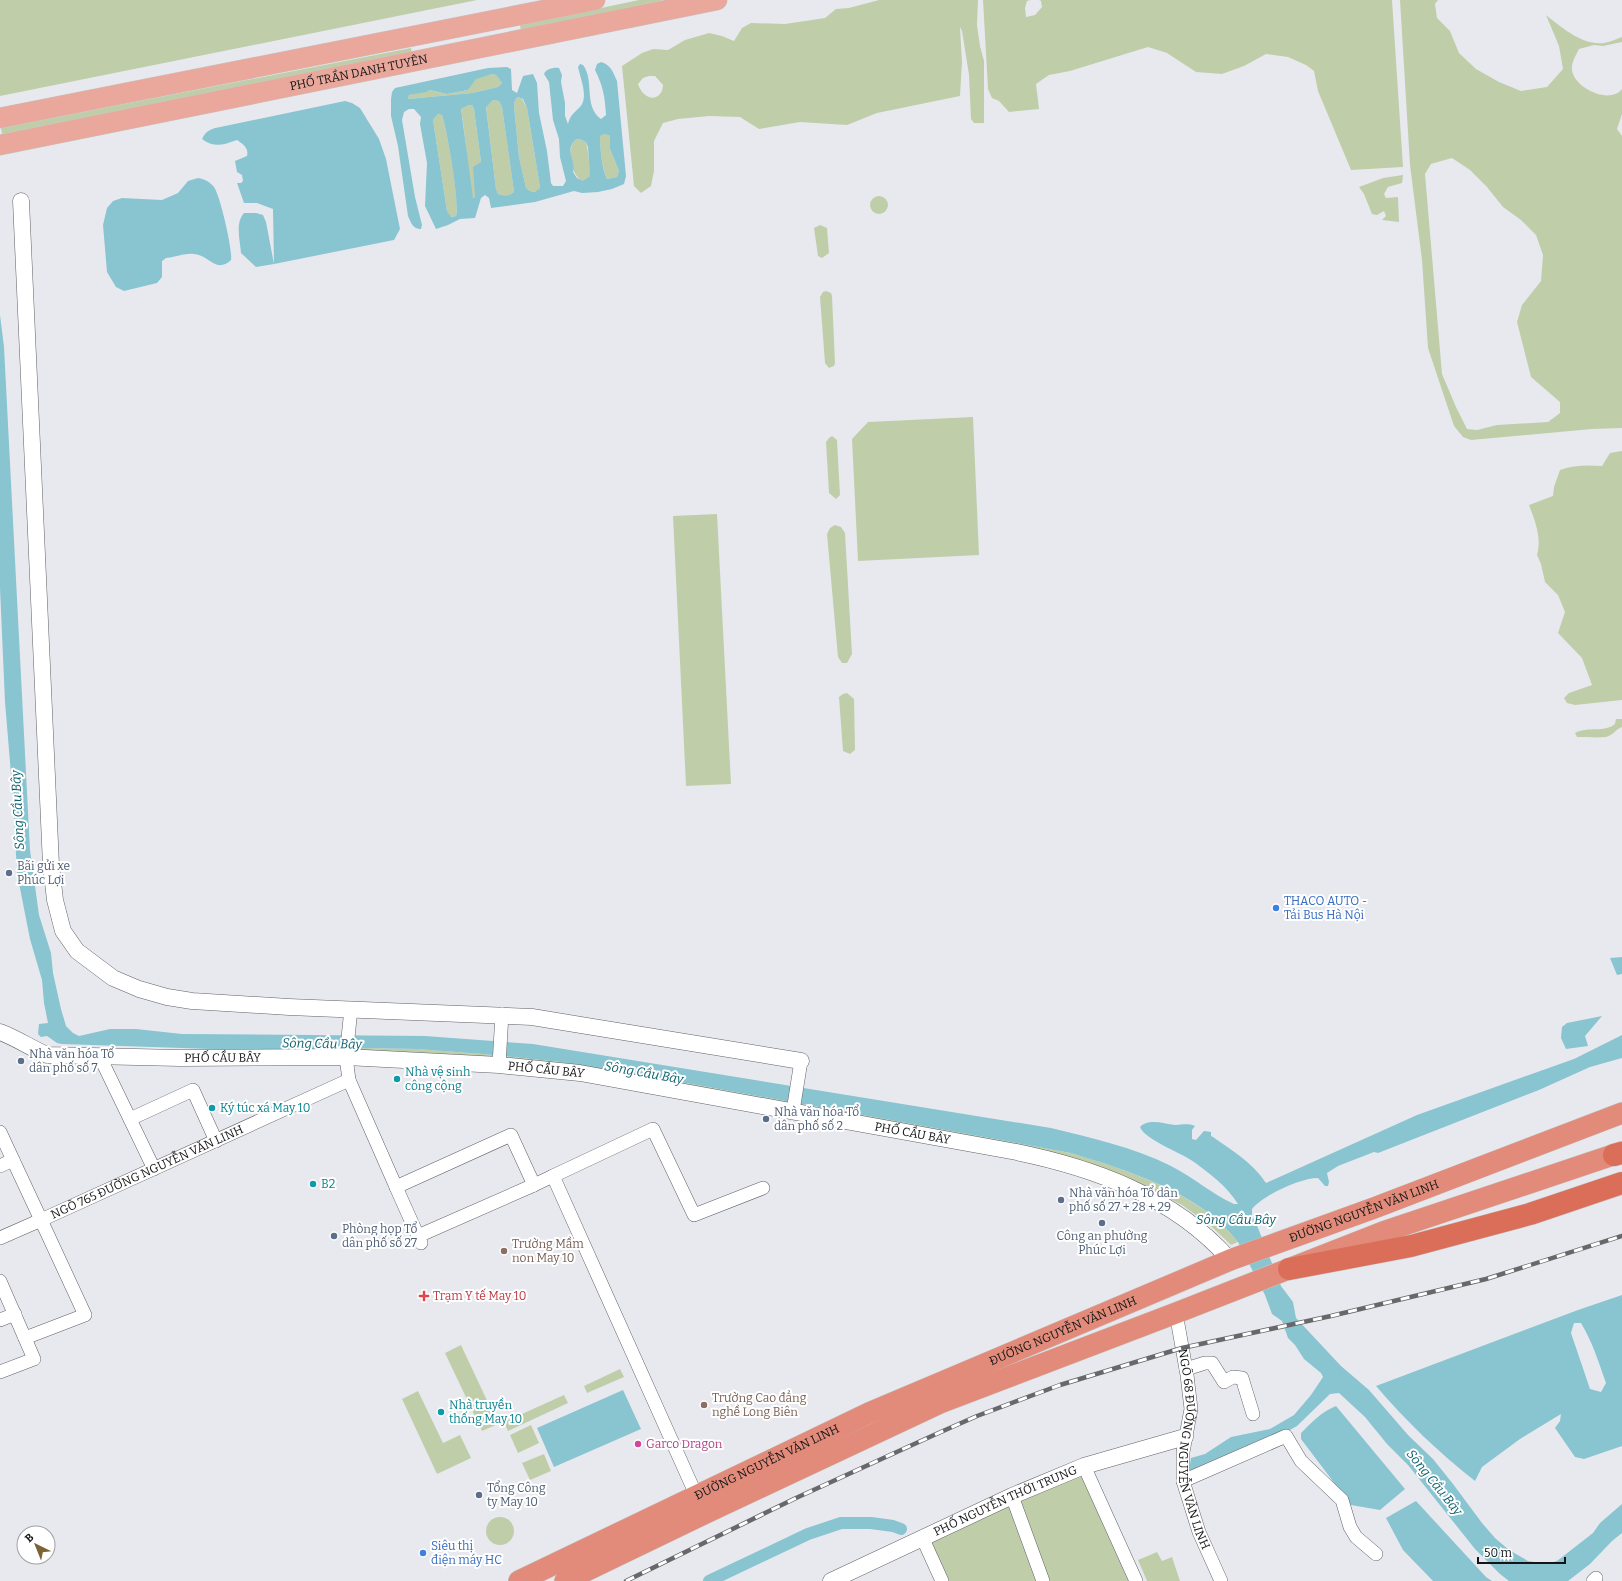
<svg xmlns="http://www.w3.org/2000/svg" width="1622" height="1581" viewBox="0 0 1622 1581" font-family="Bitter,serif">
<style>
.green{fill:#bfcea9;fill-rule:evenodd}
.water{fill:#89c4d1;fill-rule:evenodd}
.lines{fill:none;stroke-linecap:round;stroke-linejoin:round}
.canal{stroke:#89c4d1;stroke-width:12}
.minor-casing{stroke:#606166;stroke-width:14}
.tertiary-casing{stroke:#606166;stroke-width:17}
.primary-casing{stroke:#c7c7c7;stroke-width:21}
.trunk-casing{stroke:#c7c7c7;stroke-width:22}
.motorway-casing{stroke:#c7c7c7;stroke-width:23}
.minor{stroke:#fff;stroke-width:13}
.tertiary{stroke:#fff;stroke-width:16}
.primary{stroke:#e9a89b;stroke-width:20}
.trunk{stroke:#e28b7a;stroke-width:21}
.motorway{stroke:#da6e58;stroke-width:22}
.rail-casing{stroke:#68686c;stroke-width:4.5}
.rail{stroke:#fff;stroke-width:3;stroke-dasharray:9;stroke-linecap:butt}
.service-dot{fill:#5c6f8a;stroke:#fff;stroke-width:1.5}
.shop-dot{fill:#3f7fe0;stroke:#fff;stroke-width:1.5}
.culture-dot{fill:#0f9aa8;stroke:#fff;stroke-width:1.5}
.education-dot{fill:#8d6e63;stroke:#fff;stroke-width:1.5}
.health-dot{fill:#e0444e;stroke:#fff;stroke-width:1.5}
.hotel-dot{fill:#d1479c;stroke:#fff;stroke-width:1.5}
.labels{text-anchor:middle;stroke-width:4;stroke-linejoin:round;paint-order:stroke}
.street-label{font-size:12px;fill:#151517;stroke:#fff}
.service-label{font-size:12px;fill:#4e5e75;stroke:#fff;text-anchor:start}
.shop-label{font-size:12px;fill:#366cbe;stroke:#fff;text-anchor:start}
.culture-label{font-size:12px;fill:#0d838f;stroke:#fff;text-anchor:start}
.education-label{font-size:12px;fill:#785e54;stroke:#fff;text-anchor:start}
.health-label{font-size:12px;fill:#be3a42;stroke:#fff;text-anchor:start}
.hotel-label{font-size:12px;fill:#b23c85;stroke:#fff;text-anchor:start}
.water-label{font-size:13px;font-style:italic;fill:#0c606d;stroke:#fff}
</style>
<rect width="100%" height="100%" fill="#e8e9ef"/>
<g class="green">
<polygon points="0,0 477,0 0,96"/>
<polygon points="639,0 664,0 521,32 520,25"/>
<path d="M 879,0 L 978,0 L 977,25 L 980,46 L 984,61 L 984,123 L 974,123 L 971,119 L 969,75 L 962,31 L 960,27 L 962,62 L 960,96 L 877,113 L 847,125 L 800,122 L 759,129 L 740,117 L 709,116 L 678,119 L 663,123 L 654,141 L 654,171 L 651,186 L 641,193 L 634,186 L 622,66 L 642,53 L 653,49 L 668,50 L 685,40 L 709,33 L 722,36 L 734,41 L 742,28 L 751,23 L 785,24 L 825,18 L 836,9 L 849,8 ZM 649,76 L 655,76 L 663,85 C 662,102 644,102 638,84 L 643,78 Z"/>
<polygon points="983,0 1030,0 1027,1 1025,8 1026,17 1035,15 1042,7 1041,1 1039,0 1392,0 1403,167 1351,170 1318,91 1314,71 1306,65 1288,57 1266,54 1244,66 1222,74 1196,72 1167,53 1148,47 1070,71 1049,75 1036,84 1039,109 1009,112 999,101 992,98 988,89"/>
<path d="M 1400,0 L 1438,0 L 1435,4 L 1437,18 L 1450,31 L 1459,53 L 1476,69 L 1499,82 L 1521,91 L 1547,87 L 1563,69 L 1559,46 L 1546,15 C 1561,27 1583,46 1604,43 C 1610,42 1616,39 1622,37 L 1622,42 L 1603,46 L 1594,45 L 1579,49 C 1576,55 1571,63 1572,70 C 1574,88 1610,105 1622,89 L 1622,114 L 1617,129 L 1622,136 L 1622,428 L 1592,429 L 1471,440 L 1463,437 L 1454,426 L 1428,348 L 1422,260 L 1410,165 ZM 1452,158 L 1470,170 L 1487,187 L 1503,207 L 1521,220 L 1536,235 L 1543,255 L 1541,281 L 1522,305 L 1517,322 L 1531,377 L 1560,402 L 1560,413 L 1548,422 L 1497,425 L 1477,430 L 1467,429 L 1456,407 L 1442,374 L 1425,174 L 1431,164 Z"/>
<polygon points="411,48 412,54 2,134 1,128"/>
<polygon points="492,74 496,75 502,83 498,87 472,93 408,99 409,95 430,90 447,94 468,90 476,78"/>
<polygon points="518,97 522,99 527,108 539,181 540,188 536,192 530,191 526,188 519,157 514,106 515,100"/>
<path d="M 493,100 L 499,101 L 502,107 L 514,192 C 509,196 504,196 498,194 L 496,189 L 486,106 Z"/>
<path d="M 469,105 L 472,105 L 474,109 L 481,162 L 477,166 L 475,196 L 472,198 C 467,168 466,138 461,109 Z"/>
<path d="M 438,114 L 442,115 C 447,129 460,205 456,216 L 450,217 L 447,211 L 433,120 Z"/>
<path d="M 605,134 L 610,136 L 610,149 L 619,171 L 617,177 L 607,179 C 602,167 600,150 600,136 Z"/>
<path d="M 579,139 C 581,140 584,141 586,142 C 587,144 591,172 590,176 L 583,182 C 571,174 565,152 575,140 Z"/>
<polygon points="1403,175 1402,183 1388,187 1384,194 1386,198 1398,197 1399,222 1382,220 1386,216 1384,211 1377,215 1372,214 1364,194 1359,187 1383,178"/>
<circle cx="879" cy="205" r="9"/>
<polygon points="820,225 827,228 829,253 822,258 818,256 814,228"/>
<polygon points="826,291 831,293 832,296 835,363 834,366 829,368 825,363 820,297 823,292"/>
<polygon points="973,417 979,555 858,561 852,439 868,422"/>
<polygon points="832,436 837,440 840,495 836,499 829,493 826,442 829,438"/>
<path d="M 1622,451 L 1622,700 L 1575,705 L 1567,703 L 1564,698 L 1569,693 L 1592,685 L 1582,658 L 1558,633 L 1565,612 L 1558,595 L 1545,582 L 1541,564 L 1537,555 C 1542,538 1535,521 1529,505 L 1553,496 L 1554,487 L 1560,470 C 1574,465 1586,465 1602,466 L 1610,453 Z"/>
<polygon points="717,514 731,784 686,786 673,516"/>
<polygon points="835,525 841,527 845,533 852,654 847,663 842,663 838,657 827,534 830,528"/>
<polygon points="847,693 854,699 855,748 855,750 850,754 843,751 839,697 843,694"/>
<path d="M 1616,719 L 1622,719 L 1622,727 C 1616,729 1612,736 1606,737 C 1597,738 1586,737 1577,737 L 1575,733 C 1588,726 1604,733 1615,724 Z"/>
<path d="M 364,1048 L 417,1049 L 483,1054 L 560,1062 L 653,1077 L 1071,1153 C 1129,1171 1198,1192 1238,1242 L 1231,1245 L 1212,1227 L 1182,1205 L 1144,1186 L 802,1111 L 357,1051 Z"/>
<polygon points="461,1345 498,1424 482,1431 445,1353"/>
<polygon points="620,1369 624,1377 587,1393 584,1386"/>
<polygon points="418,1391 443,1443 460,1435 471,1458 437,1474 402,1399"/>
<polygon points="564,1395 568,1403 508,1431 504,1422"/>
<polygon points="531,1425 539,1443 518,1453 510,1435"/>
<polygon points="544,1454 551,1471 530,1480 522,1463"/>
<polygon points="1084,1466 1137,1581 942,1581 922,1537"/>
<circle cx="500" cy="1531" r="14"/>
<polygon points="1157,1552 1162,1561 1172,1557 1180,1581 1147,1581 1138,1560"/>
</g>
<g class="water">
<path d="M 601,62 C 611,65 613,72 617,81 L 626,176 L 624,184 L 612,189 L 598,192 L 582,193 L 574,191 L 535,202 L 491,208 L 489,198 L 485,195 L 481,198 L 475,218 L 460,219 L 448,225 L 436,229 L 425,206 L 427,163 L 420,124 L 421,117 L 414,109 L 409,109 L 404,112 L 402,120 L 415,197 L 422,225 L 421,229 C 413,229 411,223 408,216 L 398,146 L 391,116 L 391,99 L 392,92 L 395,88 L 488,68 L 507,67 L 511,69 L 512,90 L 517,93 L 523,76 L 533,74 L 537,83 L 539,113 L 547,151 L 551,183 L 553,186 L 563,186 L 566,181 L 560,157 L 559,139 L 553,120 L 549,82 L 544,74 C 546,69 553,67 559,68 L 562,75 L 561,82 L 565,103 L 565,116 L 568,124 C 570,115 574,113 580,107 C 589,98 580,77 578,67 L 580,64 L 583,65 C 595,81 583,106 601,119 L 606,115 C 605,97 603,86 595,70 L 597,64 ZM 492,74 L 496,75 L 502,83 L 498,87 L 472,93 L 408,99 L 409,95 L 426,92 L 430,90 L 447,94 L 468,90 L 476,79 ZM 518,97 L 523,99 L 527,108 L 539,181 L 540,188 L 535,192 L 530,191 L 526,188 L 519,157 L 514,106 L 515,100 ZM 493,100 L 499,101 L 502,107 L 514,192 C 509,196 504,196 498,194 L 496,189 L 486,107 ZM 469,105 L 472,105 L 474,109 L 481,162 L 473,167 L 475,196 L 473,198 L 461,109 ZM 438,114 L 442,115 C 447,129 460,205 456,216 L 451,217 L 447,211 L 433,120 ZM 605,134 L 610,136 L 610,149 L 619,171 L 617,177 L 607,179 C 602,169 600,148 600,136 ZM 579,139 L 586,142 L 588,147 L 590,176 L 583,181 L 577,178 L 573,172 C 576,158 564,153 575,140 Z"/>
<path d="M 345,101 L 352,103 L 360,108 L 379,139 L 386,159 L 400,229 L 394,240 L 274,264 L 273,209 L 257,203 L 244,203 L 237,183 L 241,183 L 243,181 L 242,175 L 237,172 L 235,161 L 247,156 C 249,148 243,144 237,140 C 223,145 214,148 202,139 C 206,129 215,128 225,126 Z"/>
<path d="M 198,178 C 205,179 210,182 214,187 C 220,195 233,251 231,260 C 216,274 209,255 194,254 C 185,253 175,257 166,258 L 162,261 L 162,277 L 157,283 L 124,291 L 116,287 L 107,272 L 103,225 L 107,208 L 113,201 L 122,198 L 162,200 L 178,193 L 188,181 Z"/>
<path d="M 244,213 L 256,213 L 263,215 L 266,222 L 274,264 L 256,267 L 241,253 C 240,240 235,223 244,213 Z"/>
<path d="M 0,315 L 4,347 L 30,850 L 39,915 L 51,953 L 53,973 L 61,1009 L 66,1026 L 73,1033 L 79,1036 L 110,1029 L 136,1029 L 182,1034 L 425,1036 L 533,1044 L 1051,1128 C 1092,1138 1133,1147 1171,1166 C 1193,1177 1212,1194 1234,1204 L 1238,1204 C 1227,1186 1208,1172 1191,1160 C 1179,1152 1144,1139 1140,1127 C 1149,1118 1164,1124 1175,1125 C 1183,1125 1187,1123 1195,1126 L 1192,1130 L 1192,1139 L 1196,1140 L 1204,1131 L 1211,1132 L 1211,1136 L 1213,1137 C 1233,1151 1252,1162 1266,1183 L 1417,1115 L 1574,1059 L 1622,1035 L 1622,1058 L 1590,1067 L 1539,1090 L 1378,1153 L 1374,1152 L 1338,1166 L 1327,1173 L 1329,1182 L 1328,1186 L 1325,1186 L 1318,1178 C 1300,1178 1264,1195 1252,1209 L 1252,1216 L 1256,1223 L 1281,1286 L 1293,1302 L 1296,1318 L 1341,1366 L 1369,1390 L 1408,1435 L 1433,1459 L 1453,1484 L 1482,1523 L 1495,1538 L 1509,1550 L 1528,1561 L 1547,1564 L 1557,1561 L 1593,1533 L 1600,1523 L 1622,1504 L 1622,1533 L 1612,1541 L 1590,1564 L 1568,1581 L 1509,1581 L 1500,1574 L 1475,1549 L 1408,1465 L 1387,1444 L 1365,1417 L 1339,1393 L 1330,1394 L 1297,1426 L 1281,1435 L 1206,1466 L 1189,1471 L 1191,1458 L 1205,1454 L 1231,1437 L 1270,1429 L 1294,1415 L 1311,1395 L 1323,1377 L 1321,1373 L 1304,1359 L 1295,1345 L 1288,1338 L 1282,1321 L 1272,1314 L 1265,1295 L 1238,1242 C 1199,1192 1129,1171 1071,1153 L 653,1077 L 560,1062 L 483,1054 L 417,1049 L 364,1048 L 357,1051 L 273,1051 L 62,1044 L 57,1043 L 47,1036 L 41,1037 L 38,1034 L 39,1024 L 48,1023 L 44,1003 L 42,980 L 30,939 L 17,873 L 13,798 L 5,702 L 0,588 Z"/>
<polygon points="1622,957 1622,974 1617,975 1610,958"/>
<polygon points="1602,1016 1585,1036 1588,1046 1566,1049 1561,1038 1562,1027 1567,1023"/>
<path d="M 1622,1295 L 1622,1446 L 1584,1459 L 1575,1457 L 1555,1428 L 1560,1421 L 1561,1414 L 1520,1439 L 1482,1467 L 1475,1481 C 1439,1453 1406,1421 1376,1386 L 1578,1310 ZM 1574,1323 L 1581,1323 C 1592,1341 1599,1363 1606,1383 L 1601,1392 L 1590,1389 L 1571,1333 Z"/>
<polygon points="623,1390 641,1429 554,1467 537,1428"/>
<path d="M 1336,1406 L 1405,1489 L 1380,1510 L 1351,1505 L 1301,1439 L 1301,1433 C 1312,1422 1321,1412 1336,1406 Z"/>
<polygon points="1416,1501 1486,1577 1492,1581 1433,1581 1403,1550 1386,1518"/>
</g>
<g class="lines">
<polyline class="canal" points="709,1581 808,1534 841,1523 871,1523 893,1526 901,1529"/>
<g class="minor-casing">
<g id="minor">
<polyline points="100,1057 154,1169"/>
<polyline points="499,1065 502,1014"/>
<polyline points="349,1080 346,1057 351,1009"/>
<polyline points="793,1111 801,1061"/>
<polyline points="130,1119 193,1090 216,1141"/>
<polyline points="0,1132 13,1160"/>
<path id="s1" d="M 0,1166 L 13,1160 L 41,1220 L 349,1080 L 396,1187 L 511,1135 L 534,1185 L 553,1176 L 697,1497"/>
<polyline points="553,1176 653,1129 694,1215 763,1188"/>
<polyline points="396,1187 421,1243"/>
<polyline points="418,1236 534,1185"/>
<polyline points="0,1238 41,1220 85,1315 25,1338"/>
<polyline points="0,1281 34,1359 0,1372"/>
<path id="s2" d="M 1176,1313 L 1187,1375 L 1191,1409 L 1183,1452 L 1183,1481 L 1199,1532 L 1221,1581"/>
<polyline points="0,1320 15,1314"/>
<polyline points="1186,1369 1205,1363 1212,1363 1224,1382 1233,1377 1242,1378 1253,1414"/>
<polyline points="1084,1466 1136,1581"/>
<polyline points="1183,1481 1286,1436 1301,1461 1342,1500 1350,1527 1356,1537 1376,1554"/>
<polyline points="1012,1496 1043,1581"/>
<polyline points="922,1537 942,1581"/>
<polyline points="1593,1581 1596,1578"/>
</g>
</g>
<g class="tertiary-casing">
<g id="tertiary">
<polyline points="21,201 51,865 55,900 63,931 77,951 113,978 139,989 167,997 192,1001 289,1007 532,1017 801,1061"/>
<path id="s3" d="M 0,1032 C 16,1038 31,1048 47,1055 L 180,1058 L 346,1057 L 499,1065 L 580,1073 L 1011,1151 C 1092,1167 1174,1196 1230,1260"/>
<path id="s4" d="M 831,1581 L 1012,1496 L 1084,1466 L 1185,1437"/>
</g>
</g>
<g class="primary-casing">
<g id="primary">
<polyline points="0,118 595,0"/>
<path id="s5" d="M 0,145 L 717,0"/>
</g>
</g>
<g class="trunk-casing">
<g id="trunk">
<path id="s6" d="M 519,1581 L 869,1413 L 1230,1260 L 1374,1208 L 1622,1113"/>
<polyline points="565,1581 710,1511 940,1403 1176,1313 1383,1232 1622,1152"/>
</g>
</g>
<g class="motorway-casing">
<g id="motorway">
<polyline points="1614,1155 1622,1153"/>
<polyline points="1289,1269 1411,1246 1530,1214 1622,1183"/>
</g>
</g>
<use href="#minor" class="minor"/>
<use href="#tertiary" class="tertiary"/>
<use href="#primary" class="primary"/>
<use href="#trunk" class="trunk"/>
<use href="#motorway" class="motorway"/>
<g class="rail-casing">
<polyline id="rail" points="626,1581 796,1498 934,1435 977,1416 1060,1385 1182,1348 1331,1316 1486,1279 1622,1236"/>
</g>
<use href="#rail" class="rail"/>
</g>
<g class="service-dot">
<circle cx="9" cy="873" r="4"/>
<circle cx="21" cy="1061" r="4"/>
<circle cx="766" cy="1119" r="4"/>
<circle cx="1061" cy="1200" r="4"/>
<circle cx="1102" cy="1223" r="4"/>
<circle cx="334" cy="1236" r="4"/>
<circle cx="479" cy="1495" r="4"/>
</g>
<g class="shop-dot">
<circle cx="1276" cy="908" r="4"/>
<circle cx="423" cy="1553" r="4"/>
</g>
<g class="culture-dot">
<circle cx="397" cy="1079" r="4"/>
<circle cx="212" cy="1108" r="4"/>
<circle cx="313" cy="1184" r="4"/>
<circle cx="441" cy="1412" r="4"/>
</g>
<g class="education-dot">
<circle cx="504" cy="1251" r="4"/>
<circle cx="704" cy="1405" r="4"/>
</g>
<path class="health-dot" d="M422 1290h4v4h4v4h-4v4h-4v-4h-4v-4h4z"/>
<circle class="hotel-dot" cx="638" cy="1444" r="4"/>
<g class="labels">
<g class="street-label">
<text dy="4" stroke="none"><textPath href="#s5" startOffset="366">PHỐ TRẦN DANH TUYÊN</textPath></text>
<text dy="4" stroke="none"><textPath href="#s3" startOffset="228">PHỐ CẦU BÂY</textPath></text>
<text dy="4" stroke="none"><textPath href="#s3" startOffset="552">PHỐ CẦU BÂY</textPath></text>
<text dy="4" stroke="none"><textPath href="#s3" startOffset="924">PHỐ CẦU BÂY</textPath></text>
<text dy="4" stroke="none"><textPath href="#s1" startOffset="197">NGÕ 765 ĐƯỜNG NGUYỄN VĂN LINH</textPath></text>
<text dy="4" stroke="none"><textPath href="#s6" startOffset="923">ĐƯỜNG NGUYỄN VĂN LINH</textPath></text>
<text dy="4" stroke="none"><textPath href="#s6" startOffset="599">ĐƯỜNG NGUYỄN VĂN LINH</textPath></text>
<text dy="4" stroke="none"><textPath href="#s2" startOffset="139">NGÕ 68 ĐƯỜNG NGUYỄN VĂN LINH</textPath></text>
<text dy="4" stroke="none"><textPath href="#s6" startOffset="275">ĐƯỜNG NGUYỄN VĂN LINH</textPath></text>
<text dy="4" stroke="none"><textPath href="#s4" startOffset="192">PHỐ NGUYỄN THỜI TRUNG</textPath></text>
</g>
<g class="service-label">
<text x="17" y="870">Bãi gửi xe<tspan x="17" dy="14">Phúc Lợi</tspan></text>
<text x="29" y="1058">Nhà văn hóa Tổ<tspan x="29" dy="14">dân phố số 7</tspan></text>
<text x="774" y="1116">Nhà văn hóa Tổ<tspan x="774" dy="14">dân phố số 2</tspan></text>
<text x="1069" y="1197">Nhà văn hóa Tổ dân<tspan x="1069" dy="14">phố số 27 + 28 + 29</tspan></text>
<text x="342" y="1233">Phòng họp Tổ<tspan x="342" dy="14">dân phố số 27</tspan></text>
<text x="1102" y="1240" text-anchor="middle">Công an phường<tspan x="1102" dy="14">Phúc Lợi</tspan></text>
<text x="487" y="1492">Tổng Công<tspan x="487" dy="14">ty May 10</tspan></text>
</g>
<g class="shop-label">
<text x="1284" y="905">THACO AUTO -<tspan x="1284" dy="14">Tải Bus Hà Nội</tspan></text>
<text x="431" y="1550">Siêu thị<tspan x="431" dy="14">điện máy HC</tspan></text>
</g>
<g class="culture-label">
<text x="405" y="1076">Nhà vệ sinh<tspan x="405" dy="14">công cộng</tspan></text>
<text x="220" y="1112">Ký túc xá May 10</text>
<text x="321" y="1188">B2</text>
<text x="449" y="1409">Nhà truyền<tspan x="449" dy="14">thống May 10</tspan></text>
</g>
<g class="education-label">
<text x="512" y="1248">Trường Mầm<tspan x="512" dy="14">non May 10</tspan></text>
<text x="712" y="1402">Trường Cao đẳng<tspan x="712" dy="14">nghề Long Biên</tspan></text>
</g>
<g class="health-label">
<text x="433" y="1300">Trạm Y tế May 10</text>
</g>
<g class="hotel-label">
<text x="646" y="1448">Garco Dragon</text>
</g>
<g class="water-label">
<text transform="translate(17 810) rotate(-93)" y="5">Sông Cầu Bây</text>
<text transform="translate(322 1043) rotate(1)" y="5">Sông Cầu Bây</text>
<text transform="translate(644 1072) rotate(10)" y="5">Sông Cầu Bây</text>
<text x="1236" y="1224">Sông Cầu Bây</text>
<text transform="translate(1435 1482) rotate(51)" y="5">Sông Cầu Bây</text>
</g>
</g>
<g transform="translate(36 1545) rotate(317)"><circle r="19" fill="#ffffff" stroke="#a1a1a2"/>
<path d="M0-3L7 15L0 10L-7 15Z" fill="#7b6334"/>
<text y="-6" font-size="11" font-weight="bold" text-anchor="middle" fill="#151517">B</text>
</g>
<path d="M1478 1557v6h87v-6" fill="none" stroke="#151517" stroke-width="2"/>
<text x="1484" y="1557" font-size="12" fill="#151517" stroke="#ffffff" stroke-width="3" paint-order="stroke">50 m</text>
</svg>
